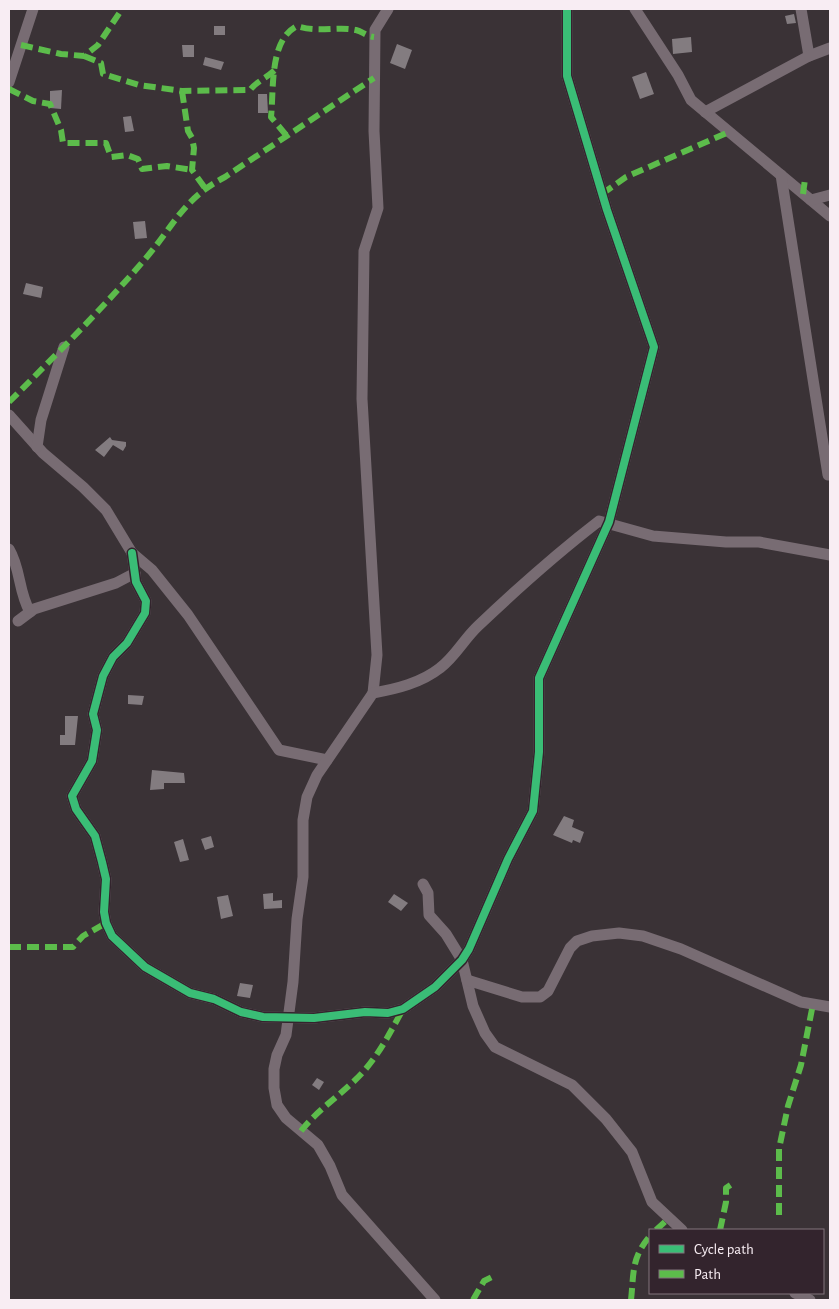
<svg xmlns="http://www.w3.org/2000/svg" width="839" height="1309" viewBox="0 0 839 1309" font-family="'Alegreya Sans',sans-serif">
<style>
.building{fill:#837c80}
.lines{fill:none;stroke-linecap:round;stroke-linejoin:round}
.minor{stroke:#786c73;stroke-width:11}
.quiet{stroke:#5cbc4b;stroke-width:6;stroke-dasharray:12 6;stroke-linecap:butt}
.cycleway-casing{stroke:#33242d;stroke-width:11}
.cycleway{stroke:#3abd76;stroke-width:8}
</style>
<rect width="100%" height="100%" fill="#3a3236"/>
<g class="building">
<polygon points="794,14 796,23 787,24 785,16"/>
<rect x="214" y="26" width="11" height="9"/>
<polygon points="691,37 692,52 673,54 672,39"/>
<polygon points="397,44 412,50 405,69 390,63"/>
<polygon points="182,45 194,45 194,57 183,57"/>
<polygon points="205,57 224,62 221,70 203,65"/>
<polygon points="646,72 654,94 640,99 632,77"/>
<polygon points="62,90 61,109 50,108 50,91"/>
<polygon points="258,94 267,94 268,113 258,113"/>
<polygon points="131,116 134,131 125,132 123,117"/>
<polygon points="145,221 147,238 135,239 133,222"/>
<polygon points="26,283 43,287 41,298 23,294"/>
<polygon points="110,437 112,440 126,442 126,446 123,451 113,445 104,457 95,450"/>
<polygon points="128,695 144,696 142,705 128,704"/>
<polygon points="65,716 78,716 75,745 60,745 60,735 65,735"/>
<polygon points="152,770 184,773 185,783 164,783 164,789 150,790"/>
<polygon points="564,816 574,820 572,827 584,832 580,843 573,840 572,843 553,835"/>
<polygon points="211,836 214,847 205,850 201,839"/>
<polygon points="183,839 189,860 180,862 174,842"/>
<polygon points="273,893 273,901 282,900 282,908 264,909 263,894"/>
<polygon points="394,894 408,903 401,911 388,902"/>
<polygon points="228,895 233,916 221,919 217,897"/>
<polygon points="240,983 253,985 250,998 237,996"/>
<polygon points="317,1078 324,1082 319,1090 312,1085"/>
</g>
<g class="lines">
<g class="minor">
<polyline points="635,9 678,75 691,100 830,216"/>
<polyline points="801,9 809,56"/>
<polyline points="9,82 33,9"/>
<polyline points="705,112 809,56 830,48"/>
<polyline points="781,175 828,475"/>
<polyline points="811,200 830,195"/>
<polyline points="9,415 43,453 83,487 106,510 132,553 152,570 188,615 279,750 327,760"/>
<polyline points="37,447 41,420 64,347"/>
<path d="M 9,549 C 21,569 18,591 30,612"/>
<polyline points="132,553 136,582 146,601 145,613 127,643 113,657 103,676 93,714 97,730 92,761 72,796 76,809 95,836 102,862 106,879 104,912 106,923 112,936 145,967 190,993 214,999 241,1012 263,1017 314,1018 365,1012 388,1013 403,1009 435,987 462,960 469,949 508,859 533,811 539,752 539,678 609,522 654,347 607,210 567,76 567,9"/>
<polyline points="18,621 34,609 116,583 135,573"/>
<polyline points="373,693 377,655 362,399 364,251 378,208 374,131 375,30 388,9"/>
<polyline points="423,884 428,893 429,915 446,934 462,960 473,1006 485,1033 495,1047 572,1085 606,1119 632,1152 652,1202 682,1230"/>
<polyline points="467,980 522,997 540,997 548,991 570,948 577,941 592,936 619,933 643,936 681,949 801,1002 830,1007"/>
<polyline points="795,1293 810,1300"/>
<path d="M 435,1300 L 342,1195 L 330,1166 L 318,1145 L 286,1118 L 277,1105 L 274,1088 L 274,1069 L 277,1055 L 286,1035 L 293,982 L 297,919 L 303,877 L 303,820 L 307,797 L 317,775 L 373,693 C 396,689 421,683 440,668 C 455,657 464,639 478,626 C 517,589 556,554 599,521 L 653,536 L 726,542 L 759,542 L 830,555"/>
</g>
<g class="quiet">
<polyline points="21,45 61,54 84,56 98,45 122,9"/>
<path d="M 84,56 L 101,63 L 103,74 L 139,85 L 182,91 L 250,90 C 257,81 267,78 276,69"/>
<polyline points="9,89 33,101 50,104 61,130 63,143 106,143 111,157 127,155 138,159 142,169 167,166 192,170"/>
<polyline points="182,91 188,131 192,138 194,148 192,170 205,188"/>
<path d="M 286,135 L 271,117 C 274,89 269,40 297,26 C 318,33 338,26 356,30 C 363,32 366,36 374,37"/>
<polyline points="602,194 626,177 729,132"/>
<polyline points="803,194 805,179"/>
<path d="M 9,402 C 56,355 103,308 146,258 C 175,224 183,199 225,177 L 374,78"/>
<polyline points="9,947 73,947 83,936 106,923"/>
<path d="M 301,1131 C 319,1108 344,1093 363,1072 C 380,1053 391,1031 403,1009"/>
<polyline points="779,1215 779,1149 788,1106 801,1065 813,1004"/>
<polyline points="656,1230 668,1219"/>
<polyline points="720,1230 726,1202 726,1188 735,1182"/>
<polyline points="473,1300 484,1281 492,1277"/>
<path d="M 631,1300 C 634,1273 631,1258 650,1236"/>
</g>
<g class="cycleway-casing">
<polyline id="cycleway" points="132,553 136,582 146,601 145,613 127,643 113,657 103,676 93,714 97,730 92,761 72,796 76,809 95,836 102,862 106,879 104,912 106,923 112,936 145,967 190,993 214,999 241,1012 263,1017 314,1018 365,1012 388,1013 403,1009 435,987 462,960 469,949 508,859 533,811 539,752 539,678 609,522 654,347 607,210 567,76 567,9"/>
</g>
<use href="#cycleway" class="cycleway"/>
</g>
<rect width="839" height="1309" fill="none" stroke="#f8edf3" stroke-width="20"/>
<rect x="649" y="1229" width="175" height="65" fill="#33242d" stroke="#82747c"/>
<rect x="659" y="1245" width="25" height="8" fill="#3abd76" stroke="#82747c"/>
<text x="694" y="1254" font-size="15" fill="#f8edf3">Cycle path</text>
<rect x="659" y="1270" width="25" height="8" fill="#5cbc4b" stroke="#82747c"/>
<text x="694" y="1279" font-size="15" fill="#f8edf3">Path</text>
</svg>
